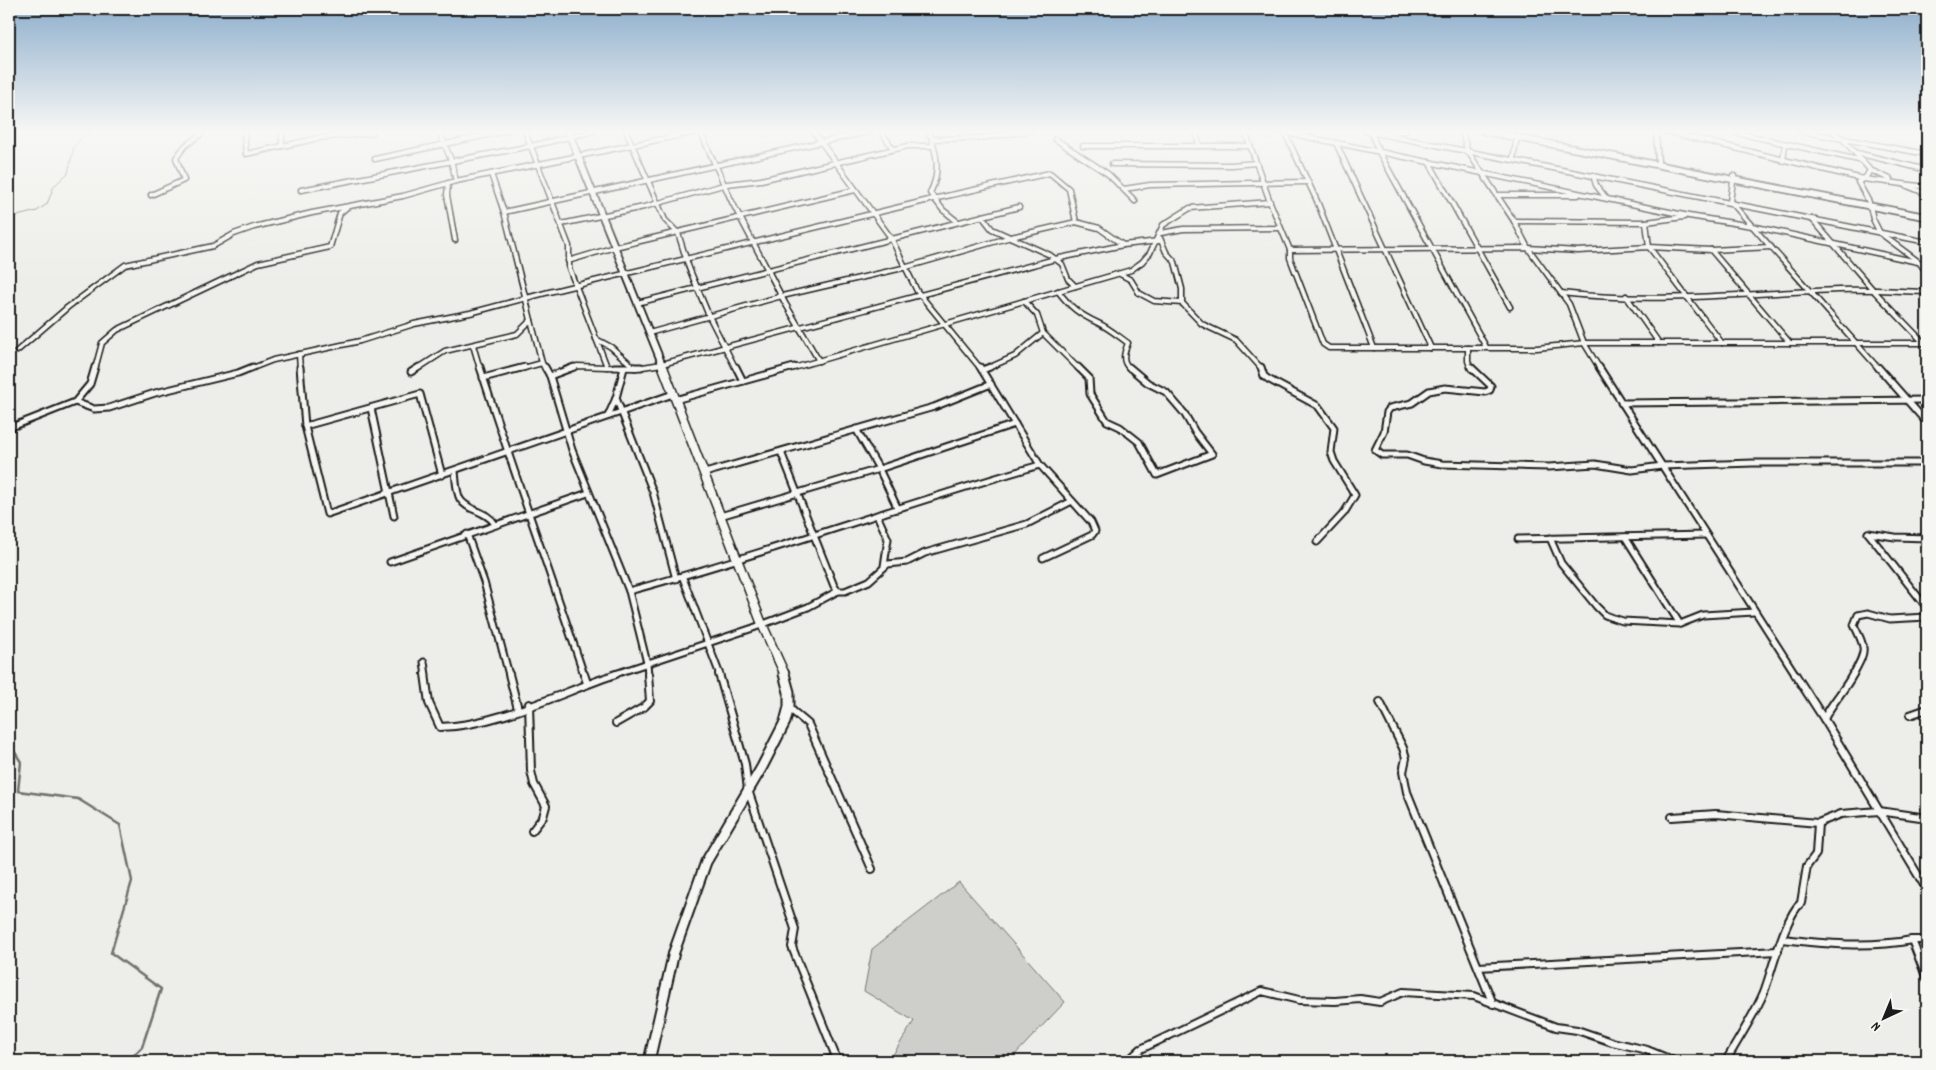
<svg xmlns="http://www.w3.org/2000/svg" width="1936" height="1070" viewBox="0 0 1936 1070" font-family="Dekko,sans-serif">
<style>
.green{fill:#cececb;stroke:#757574}
.lines{fill:none;stroke-linecap:round;stroke-linejoin:round}
.stream-far1{stroke:#6f6f6d;stroke-width:1}
.stream{stroke:#6f6f6d;stroke-width:2.5}
.street-far2-casing{stroke:#1c1c1c;stroke-width:7}
.street-far1-casing{stroke:#1c1c1c;stroke-width:9}
.street-casing{stroke:#1c1c1c;stroke-width:10}
.secondary-far2-casing{stroke:#1c1c1c;stroke-width:9}
.secondary-far1-casing{stroke:#1c1c1c;stroke-width:11}
.secondary-casing{stroke:#1c1c1c;stroke-width:13}
.street-far2{stroke:#f6f6f2;stroke-width:4}
.street-far1{stroke:#f6f6f2;stroke-width:5}
.street{stroke:#f6f6f2;stroke-width:6}
.secondary-far2{stroke:#f6f6f2;stroke-width:5.5}
.secondary-far1{stroke:#f6f6f2;stroke-width:8}
.secondary{stroke:#f6f6f2;stroke-width:9}
</style>
<rect width="100%" height="100%" fill="#edede9"/>
<filter id="ink" filterUnits="userSpaceOnUse"><feTurbulence type="fractalNoise" baseFrequency=".02" numOctaves="2"/><feDisplacementMap in="SourceGraphic" scale="10" xChannelSelector="R" yChannelSelector="G"/><feConvolveMatrix kernelMatrix="1 2 1 2 8 2 1 2 1" color-interpolation-filters="sRGB"/></filter>
<g filter="url(#ink)">
<polygon class="green" points="959,882 1065,1002 1009,1061 889,1061 914,1021 864,991 872,949"/>
<g class="lines">
<polyline class="stream-far1" points="9,218 37,211 47,204 54,186 68,173 74,147 81,138 93,131"/>
<polyline class="stream" points="9,743 21,762 18,791 78,799 120,825 132,881 111,953 161,989 142,1047 128,1061"/>
<g class="street-far2-casing">
<g id="street-far2">
<polyline points="244,131 246,154 319,138 372,133"/>
<polyline points="282,131 282,146"/>
<polyline points="439,131 451,160 456,181"/>
<polyline points="525,131 569,246 569,268 607,367"/>
<polyline points="626,131 665,220 678,233 689,268 709,316 736,369"/>
<polyline points="700,131 732,202 785,303 819,361"/>
<polyline points="813,131 891,238 917,291 981,369"/>
<polyline points="881,131 893,149"/>
<path d="M 929,131 C 937,153 941,172 930,193 L 943,210 L 958,222"/>
<polyline points="1196,131 1199,146"/>
<polyline points="1279,131 1689,216 1752,226 1927,264"/>
<polyline points="1284,131 1317,201 1374,348"/>
<polyline points="1365,131 1927,242"/>
<polyline points="1462,131 1467,150 1514,221 1528,248 1569,304 1584,343 1600,369"/>
<polyline points="1519,131 1519,134"/>
<polyline points="1656,131 1658,162"/>
<polyline points="1665,131 1863,179 1927,187"/>
<polyline points="1729,131 1863,161"/>
<polyline points="1799,131 1927,154"/>
<polyline points="1833,131 1842,138 1870,170 1866,177 1858,182 1869,202"/>
<polyline points="1371,132 1379,152 1486,347"/>
<polyline points="1385,132 1405,131"/>
<polyline points="9,133 13,131"/>
<polyline points="932,139 980,138 1030,131"/>
<polyline points="1055,139 1108,174 1135,201"/>
<polyline points="1336,143 1431,348"/>
<polyline points="1083,146 1250,146"/>
<polyline points="1857,153 1927,170"/>
<polyline points="375,159 506,131"/>
<polyline points="1513,159 1517,137"/>
<polyline points="1783,161 1785,144"/>
<polyline points="1429,162 1510,307"/>
<polyline points="1112,164 1231,165 1256,163"/>
<polyline points="1870,170 1890,179"/>
<polyline points="1593,175 1596,185 1606,198"/>
<polyline points="1734,176 1730,201 1879,369"/>
<polyline points="448,183 447,195 455,240"/>
<polyline points="1905,185 1927,194"/>
<polyline points="1124,189 1150,185 1308,182"/>
<polyline points="301,190 531,146 594,131"/>
<polyline points="151,195 184,180 176,158 185,146 205,131"/>
<polyline points="1496,195 1578,195"/>
<polyline points="1270,202 1290,250 1290,258 1323,344 1329,348 1537,348 1584,343 1927,343"/>
<polyline points="1870,206 1873,219 1880,233 1919,262 1927,273"/>
<polyline points="504,212 872,131"/>
<polyline points="982,216 992,229 1050,255 1062,264 1068,279 1075,286"/>
<polyline points="1812,219 1875,292 1925,344"/>
<polyline points="1514,221 1646,222 1684,217"/>
<polyline points="1646,222 1649,247 1722,343"/>
<polyline points="561,224 644,207 727,184 761,180 908,146 933,146"/>
<polyline points="1161,233 1183,229 1280,228"/>
<polyline points="1160,238 1166,252 1175,262 1182,289 1182,303 1202,324 1236,340 1262,369"/>
<polyline points="1290,250 1528,248 1578,251 1649,247 1711,250 1771,247"/>
<polyline points="1711,250 1790,343"/>
<polyline points="568,261 615,247 855,190"/>
<polyline points="1120,274 1131,280 1139,293 1154,301 1182,303"/>
<path d="M 1058,291 C 1071,308 1079,314 1098,323 C 1109,328 1118,336 1128,343 C 1124,353 1121,361 1130,369"/>
<path d="M 1561,293 C 1653,304 1747,293 1839,290 C 1868,289 1898,291 1927,292"/>
<polyline points="1626,296 1659,343"/>
<polyline points="1024,301 1037,315 1043,333 1079,369"/>
<polyline points="637,303 1019,207"/>
<polyline points="531,320 542,363 545,369"/>
<polyline points="649,333 782,296 907,267 1011,237 1076,222"/>
<polyline points="596,339 611,347 635,368"/>
<polyline points="473,345 480,369"/>
<polyline points="1468,348 1468,361 1471,369"/>
<polyline points="17,351 68,307 125,265 213,246 234,234 254,227 312,213 403,196 456,181 701,131"/>
<polyline points="299,354 300,369"/>
<polyline points="95,369 102,343 117,330 258,263 330,247 340,213 347,207"/>
<polyline points="250,369 273,360 360,341 414,324 470,313 549,292 933,199 1050,173 1069,189 1076,222 1099,228 1123,245"/>
<polyline points="417,369 445,351 517,334 531,320 504,212 491,174"/>
<polyline points="520,369 542,363"/>
<polyline points="570,369 577,366 636,368 662,364 1055,259 1123,245 1159,241"/>
<polyline points="790,369 1131,270 1142,262 1150,253 1163,225 1190,208 1270,202 1245,131"/>
<polyline points="986,369 1015,356 1043,333"/>
</g>
</g>
<g class="street-far1-casing">
<g id="street-far1">
<polyline points="300,367 305,426 327,514 673,394"/>
<path d="M 480,367 C 513,471 550,572 584,675"/>
<polyline points="545,367 550,376 572,450 629,591 647,663 648,675"/>
<polyline points="614,367 641,367"/>
<polyline points="736,367 743,381"/>
<polyline points="980,367 1040,465 1091,522 1095,531 1092,535 1043,558"/>
<polyline points="1078,367 1089,378 1090,394 1107,421 1120,427 1139,442 1157,475 1212,454 1195,432 1184,413 1166,392 1148,383 1129,367"/>
<polyline points="1261,367 1264,376 1268,379 1318,406 1334,428 1331,452 1334,461 1355,495 1344,513 1317,542"/>
<polyline points="1471,367 1491,386 1490,390 1485,392 1445,388 1429,391 1412,403 1390,408 1387,412 1384,432 1375,450 1382,455 1407,455 1424,461 1442,464 1549,467 1595,464 1632,470 1662,466 1753,463 1927,463"/>
<polyline points="1599,367 1796,675"/>
<polyline points="1878,367 1927,423"/>
<polyline points="982,370 990,367"/>
<polyline points="411,372 419,367"/>
<polyline points="550,376 574,367"/>
<polyline points="483,378 525,367"/>
<polyline points="616,398 653,492 676,579"/>
<polyline points="675,400 794,367"/>
<polyline points="75,402 94,409 109,408 155,393 238,373 253,367"/>
<polyline points="1621,403 1927,400"/>
<polyline points="371,408 394,516"/>
<polyline points="608,416 616,398 624,368"/>
<polyline points="305,426 420,394 442,475"/>
<polyline points="9,428 75,402 90,384 95,367"/>
<polyline points="856,429 879,469 898,509"/>
<polyline points="781,452 834,586 838,591 845,591 869,581 888,564 907,562 925,553 1027,524 1072,501"/>
<path d="M 455,471 C 456,480 456,491 460,499 C 467,511 486,510 495,524"/>
<polyline points="705,473 934,407 991,384"/>
<polyline points="877,515 888,539 884,566"/>
<polyline points="720,516 879,469 1015,424"/>
<polyline points="1868,533 1927,608"/>
<polyline points="1868,533 1895,537 1927,538"/>
<polyline points="467,534 484,582 509,675"/>
<polyline points="1625,537 1680,624"/>
<polyline points="1550,538 1561,563 1596,606 1605,615 1613,618 1623,621 1680,624 1703,615 1754,612"/>
<polyline points="1518,539 1706,535"/>
<polyline points="390,562 588,493"/>
<polyline points="683,578 720,675"/>
<path d="M 629,591 C 767,554 902,504 1040,465"/>
<polyline points="424,662 426,675"/>
<polyline points="612,675 753,628 808,607 838,591"/>
<path d="M 1853,675 C 1866,650 1867,651 1854,625 L 1858,615 L 1868,613 L 1890,619 L 1927,617"/>
</g>
</g>
<g class="street-casing">
<g id="street">
<path d="M 425,674 L 429,703 L 440,727 C 497,726 562,692 616,674"/>
<polyline points="509,674 518,709"/>
<polyline points="584,674 587,683"/>
<polyline points="719,674 745,764 748,790 795,929 792,947 836,1057 826,1061"/>
<polyline points="1795,674 1824,719"/>
<path d="M 1853,674 C 1845,690 1832,702 1824,719 L 1927,890"/>
<polyline points="1380,702 1403,748 1406,758 1403,772 1407,792 1493,1004"/>
<polyline points="529,704 531,771 534,784 546,806 543,817 532,831"/>
<polyline points="789,708 808,724 872,869"/>
<polyline points="1910,715 1927,709"/>
<polyline points="616,723 644,707 650,701 648,674"/>
<polyline points="1672,817 1716,814 1818,823 1841,814 1879,811 1927,818"/>
<path d="M 1782,939 C 1825,944 1869,948 1912,940 L 1927,979"/>
<polyline points="1912,940 1927,940"/>
<polyline points="1478,967 1778,951"/>
<polyline points="1128,1061 1141,1049 1262,991 1299,1000 1335,1001 1360,999 1380,1002 1403,992 1474,996 1556,1027 1577,1030 1612,1042 1647,1050 1674,1061"/>
<path d="M 1726,1061 C 1738,1039 1754,1016 1764,992 C 1772,971 1785,916 1801,903 L 1807,866 L 1816,854 L 1818,823"/>
</g>
</g>
<g class="secondary-far2-casing">
<g id="secondary-far2">
<polyline points="568,131 664,369"/>
<polyline points="1483,131 1927,217"/>
</g>
</g>
<g class="secondary-far1-casing">
<polyline id="secondary-far1" points="663,367 762,624 785,675"/>
</g>
<g class="secondary-casing">
<polyline id="secondary" points="649,1061 674,952 706,862 762,767 785,722 789,707 789,692 784,674"/>
</g>
<use href="#street-far2" class="street-far2"/>
<use href="#street-far1" class="street-far1"/>
<use href="#street" class="street"/>
<use href="#secondary-far2" class="secondary-far2"/>
<use href="#secondary-far1" class="secondary-far1"/>
<use href="#secondary" class="secondary"/>
</g>
</g>
<linearGradient id="sky" x2="0" y2="1"><stop stop-color="#8daecc"/><stop offset="0.47" stop-color="#f7f7f5"/><stop offset="1" stop-color="#f7f7f5" stop-opacity="0"/></linearGradient>
<rect width="1936" height="280" fill="url(#sky)"/>
<rect width="1936" height="1070" fill="none" stroke="#f6f6f2" stroke-width="30"/>
<rect x="15" y="15" width="1906" height="1040" fill="none" stroke="#1c1c1c" stroke-width="2" filter="url(#ink)"/>
<g transform="translate(1884 1018) rotate(224)" stroke="#f6f6f2" stroke-width="4" paint-order="stroke">
<path d="M0-4L9 19L0 12L-9 19Z" fill="#1c1c1c"/>
<text y="-8" font-size="14" font-weight="bold" text-anchor="middle" fill="#1c1c1c">N</text>
</g>
</svg>
